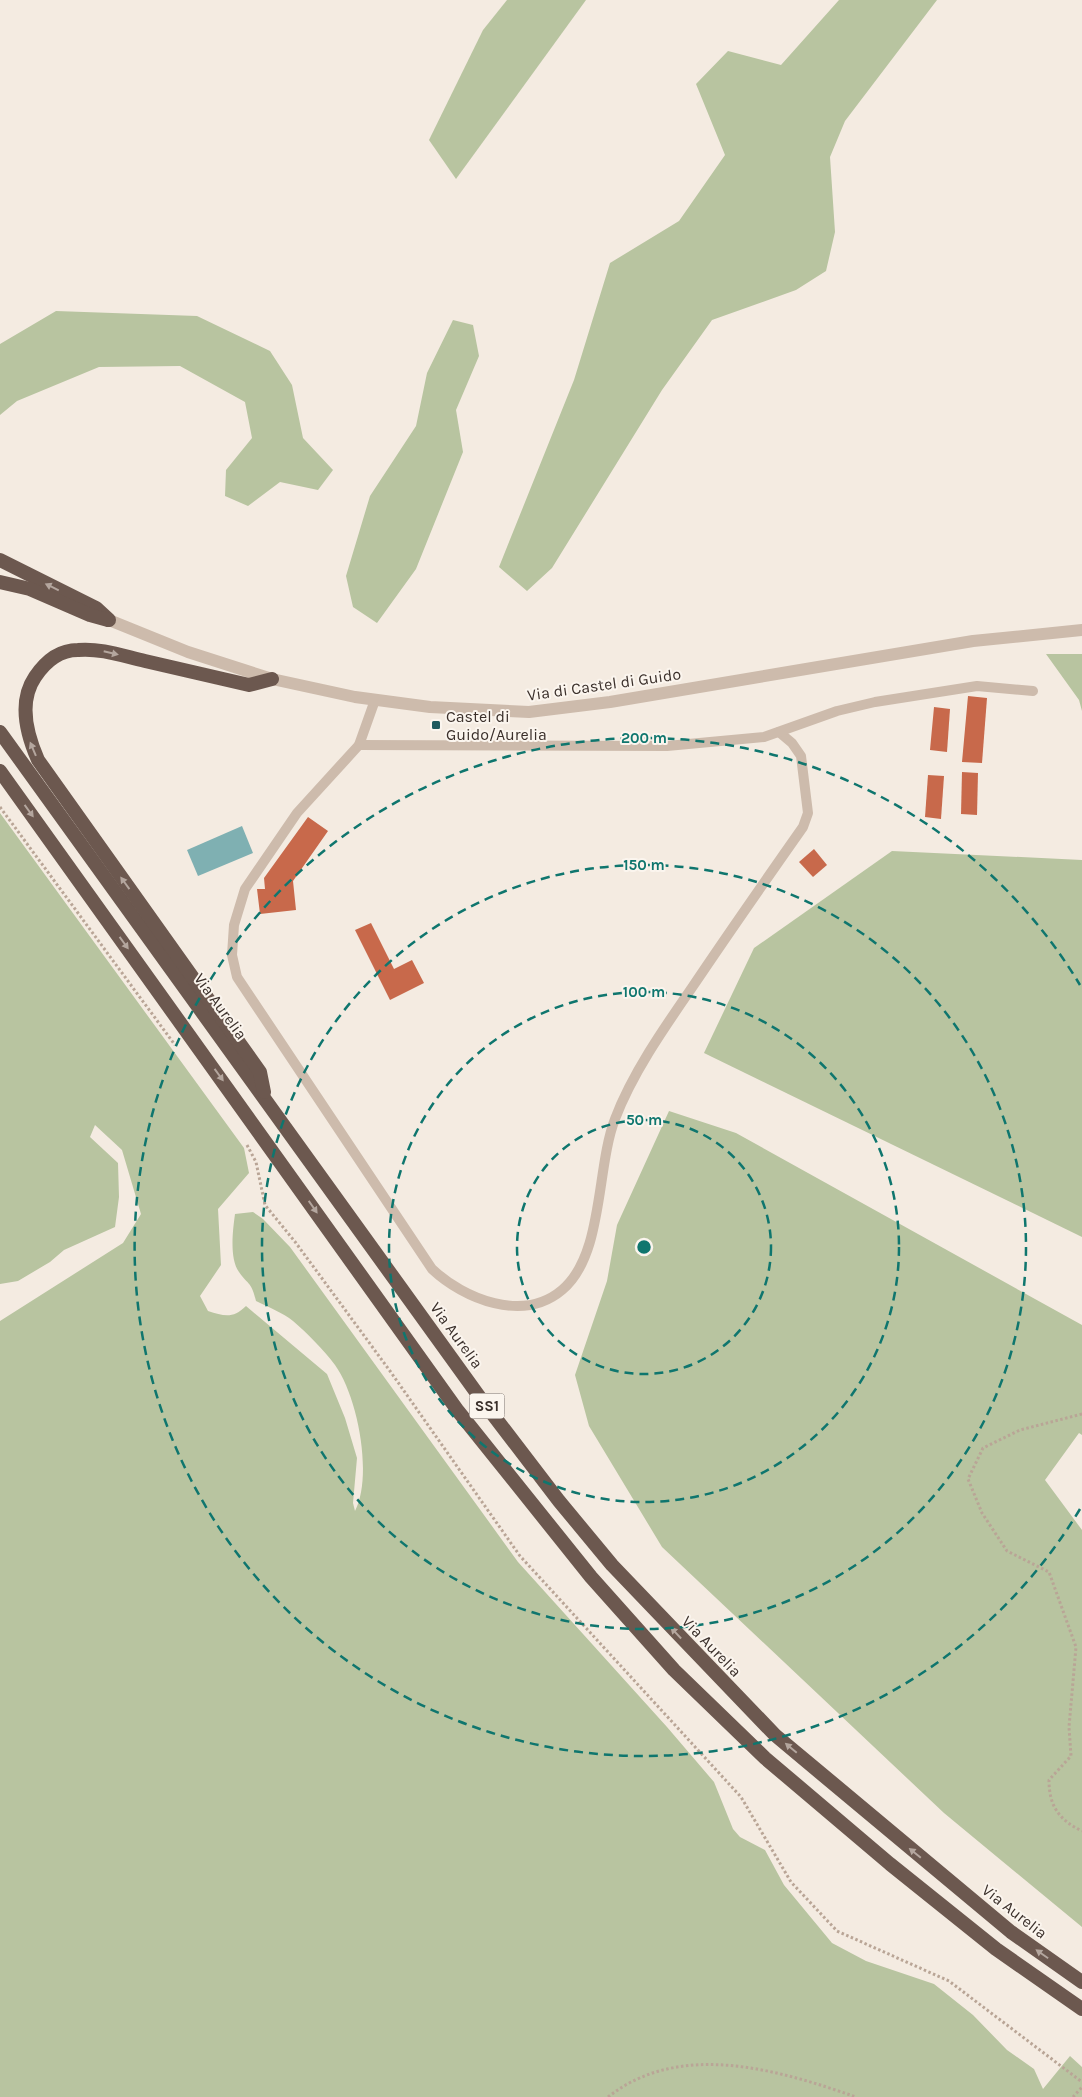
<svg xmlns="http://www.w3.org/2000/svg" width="1082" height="2097" viewBox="0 0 1082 2097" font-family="Karla,sans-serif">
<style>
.green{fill:#b8c4a0}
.water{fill:#7fb0b2}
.building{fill:#c8694b}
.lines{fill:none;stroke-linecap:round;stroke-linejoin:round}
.path{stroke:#b9a596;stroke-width:3;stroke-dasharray:2.5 2.5;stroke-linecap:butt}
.service{stroke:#cdbbac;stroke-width:10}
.tertiary{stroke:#cdbbac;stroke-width:12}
.trunk{stroke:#6c584f;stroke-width:14}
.oneway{fill:#b4a69e}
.ring{fill:none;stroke:#0f766e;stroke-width:2.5;stroke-dasharray:9 6}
.poi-dot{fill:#1f5a5e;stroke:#fbf5ee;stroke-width:2}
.labels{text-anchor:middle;stroke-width:4;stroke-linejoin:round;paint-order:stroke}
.shield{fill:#fbf5ee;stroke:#756b66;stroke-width:1}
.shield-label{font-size:15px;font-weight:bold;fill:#3b302b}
.street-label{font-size:16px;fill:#3b302b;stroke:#fbf5ee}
.poi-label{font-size:16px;fill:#3b302b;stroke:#fbf5ee;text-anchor:start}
.centre{fill:#0f766e;stroke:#fbf5ee;stroke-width:2.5}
.ring-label{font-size:15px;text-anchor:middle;font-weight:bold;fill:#0f766e;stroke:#fbf5ee;stroke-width:4;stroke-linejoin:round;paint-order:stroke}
</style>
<rect width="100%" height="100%" fill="#f4ebe1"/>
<g class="green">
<polygon points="507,0 586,0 456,179 429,140 483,30"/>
<polygon points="839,0 937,0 845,121 830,157 835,232 826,271 796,290 712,320 662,390 552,568 527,591 499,567 574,380 610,263 679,221 725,155 696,84 728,51 781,65"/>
<polygon points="56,311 197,316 270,351 292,385 303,438 333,470 318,490 280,482 248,506 225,496 226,470 252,438 245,402 180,366 99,367 17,401 0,415 0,344"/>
<polygon points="453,320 473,325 479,356 456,410 463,452 416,569 377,623 353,607 346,576 370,496 416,426 427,373"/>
<polygon points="1046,654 1082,654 1082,711 1079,700"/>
<path d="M 0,813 L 244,1148 L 249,1173 L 218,1209 L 221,1265 L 200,1296 L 208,1311 C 224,1316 233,1319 246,1306 L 327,1374 L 345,1418 L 357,1458 L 353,1503 L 355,1511 C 373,1476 358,1397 335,1365 C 324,1350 307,1333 293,1321 C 283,1313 268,1307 256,1301 C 251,1281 249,1286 239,1272 C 229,1258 233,1229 235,1214 L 253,1212 L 263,1219 L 290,1247 L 518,1562 L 667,1727 L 714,1782 L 733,1829 L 740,1837 L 765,1850 L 784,1885 L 832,1943 L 866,1961 L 934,1984 L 973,2015 L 1007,2050 L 1034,2069 L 1043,2089 L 1070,2056 L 1082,2067 L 1082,2097 L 0,2097 L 0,1321 L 123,1243 L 141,1214 L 122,1150 L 95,1125 L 90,1137 L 118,1163 L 119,1197 L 115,1227 L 64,1250 L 50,1262 L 18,1281 L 0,1284 Z"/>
<polygon points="892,851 1082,860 1082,1237 704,1053 754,948"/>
<polygon points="669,1111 736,1133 1082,1325 1082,1435 1079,1433 1045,1480 1082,1530 1082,1927 944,1813 662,1547 589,1426 575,1375 607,1281 617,1225"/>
</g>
<polygon class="water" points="242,826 253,853 198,876 187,850"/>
<g class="building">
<polygon points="968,696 987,698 982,763 962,762"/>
<polygon points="934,707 950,709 947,752 930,750"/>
<polygon points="962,772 978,773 977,815 961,814"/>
<polygon points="928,775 944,776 941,819 925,817"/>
<polygon points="308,817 328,831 293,881 296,910 260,914 257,889 265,889 264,878"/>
<polygon points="814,849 827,865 813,877 799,862"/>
<polygon points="371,923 394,969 412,960 424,983 390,1000 355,930"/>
</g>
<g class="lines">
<g class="path">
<polyline points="0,807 175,1045"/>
<polyline points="247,1145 256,1162 265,1205 296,1243 390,1371 520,1556 741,1797 791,1882 837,1931 949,1981 1082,2082"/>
<path d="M 1082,1414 L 1020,1430 L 983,1448 L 968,1479 L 982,1513 L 1007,1551 L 1049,1572 L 1076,1647 L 1069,1727 L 1071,1756 L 1049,1780 C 1049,1806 1059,1820 1082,1831"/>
<path d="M 608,2097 C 680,2040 779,2070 856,2097"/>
<polyline points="1073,2097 1082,2087"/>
</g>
<g class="service">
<path d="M 375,700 L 359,745 L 297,813 L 245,889 L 234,925 L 232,955 L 237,977 L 432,1269 C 464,1299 523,1323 562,1290 C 604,1255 596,1168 615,1119 C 632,1074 664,1028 691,989 C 728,934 765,881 803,827 L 808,813 L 801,756 L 792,743 L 779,732"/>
<polyline points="359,745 667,746 764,737 837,711 875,702 977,686 1033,691"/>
</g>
<polyline class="tertiary" points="109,620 188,652 272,679 355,697 430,707 529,712 610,702 973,641 1082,630"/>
<g class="trunk">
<polyline points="0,560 96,608 109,620"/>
<polyline points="0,582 30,589 90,615 108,620"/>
<polyline points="0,732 481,1399 559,1501 612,1565 775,1735 1011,1932 1082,1982"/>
<polyline points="0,771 458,1411 591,1577 674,1670 765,1758 890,1864 996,1949 1082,2009"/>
<path d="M 264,1092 L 260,1072 L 38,760 C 27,735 18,702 35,677 C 45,662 59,650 78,650 C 101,648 123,656 145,661 C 180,669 214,677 249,685 L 272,679"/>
</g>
</g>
<defs><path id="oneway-solid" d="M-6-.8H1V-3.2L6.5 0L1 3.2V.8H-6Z" transform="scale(1.25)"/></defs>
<g class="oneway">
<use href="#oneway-solid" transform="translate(52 587) rotate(-154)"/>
<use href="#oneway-solid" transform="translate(111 653) rotate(13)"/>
<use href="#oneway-solid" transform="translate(33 749) rotate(-113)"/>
<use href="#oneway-solid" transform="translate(29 811) rotate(54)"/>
<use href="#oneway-solid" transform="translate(125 883) rotate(-126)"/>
<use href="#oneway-solid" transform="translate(124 943) rotate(54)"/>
<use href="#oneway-solid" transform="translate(219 1075) rotate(54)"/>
<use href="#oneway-solid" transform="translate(313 1207) rotate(55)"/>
<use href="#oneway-solid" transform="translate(676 1633) rotate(-133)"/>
<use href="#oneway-solid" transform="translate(791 1748) rotate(-140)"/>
<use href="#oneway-solid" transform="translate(915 1853) rotate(-141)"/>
<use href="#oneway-solid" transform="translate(1042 1954) rotate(-145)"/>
</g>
<g class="ring">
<circle cx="644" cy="1247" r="127"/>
<circle cx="644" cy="1247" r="255"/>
<circle cx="644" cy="1247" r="382"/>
<path d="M1080 1509A509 509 0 1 1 1080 985"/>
</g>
<rect class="poi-dot" x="431" y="720" width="10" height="10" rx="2.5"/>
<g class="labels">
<rect class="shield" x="469.5" y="1393.5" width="35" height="25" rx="4"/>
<g class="shield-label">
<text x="487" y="1411">SS1</text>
</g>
<g class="street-label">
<text transform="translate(604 684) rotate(-8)" y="6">Via di Castel di Guido</text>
<text transform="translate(221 1006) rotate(54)" y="6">Via Aurelia</text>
<text transform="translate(457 1335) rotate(54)" y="6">Via Aurelia</text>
<text transform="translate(712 1646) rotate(46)" y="6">Via Aurelia</text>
<text transform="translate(1015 1911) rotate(38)" y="6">Via Aurelia</text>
</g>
<g class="poi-label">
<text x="446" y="722">Castel di<tspan x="446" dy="18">Guido/Aurelia</tspan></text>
</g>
</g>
<circle cx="644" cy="1247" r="8" class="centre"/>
<g class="ring-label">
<text x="644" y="743">200 m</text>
<text x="644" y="870">150 m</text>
<text x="644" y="997">100 m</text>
<text x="644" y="1125">50 m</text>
</g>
</svg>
